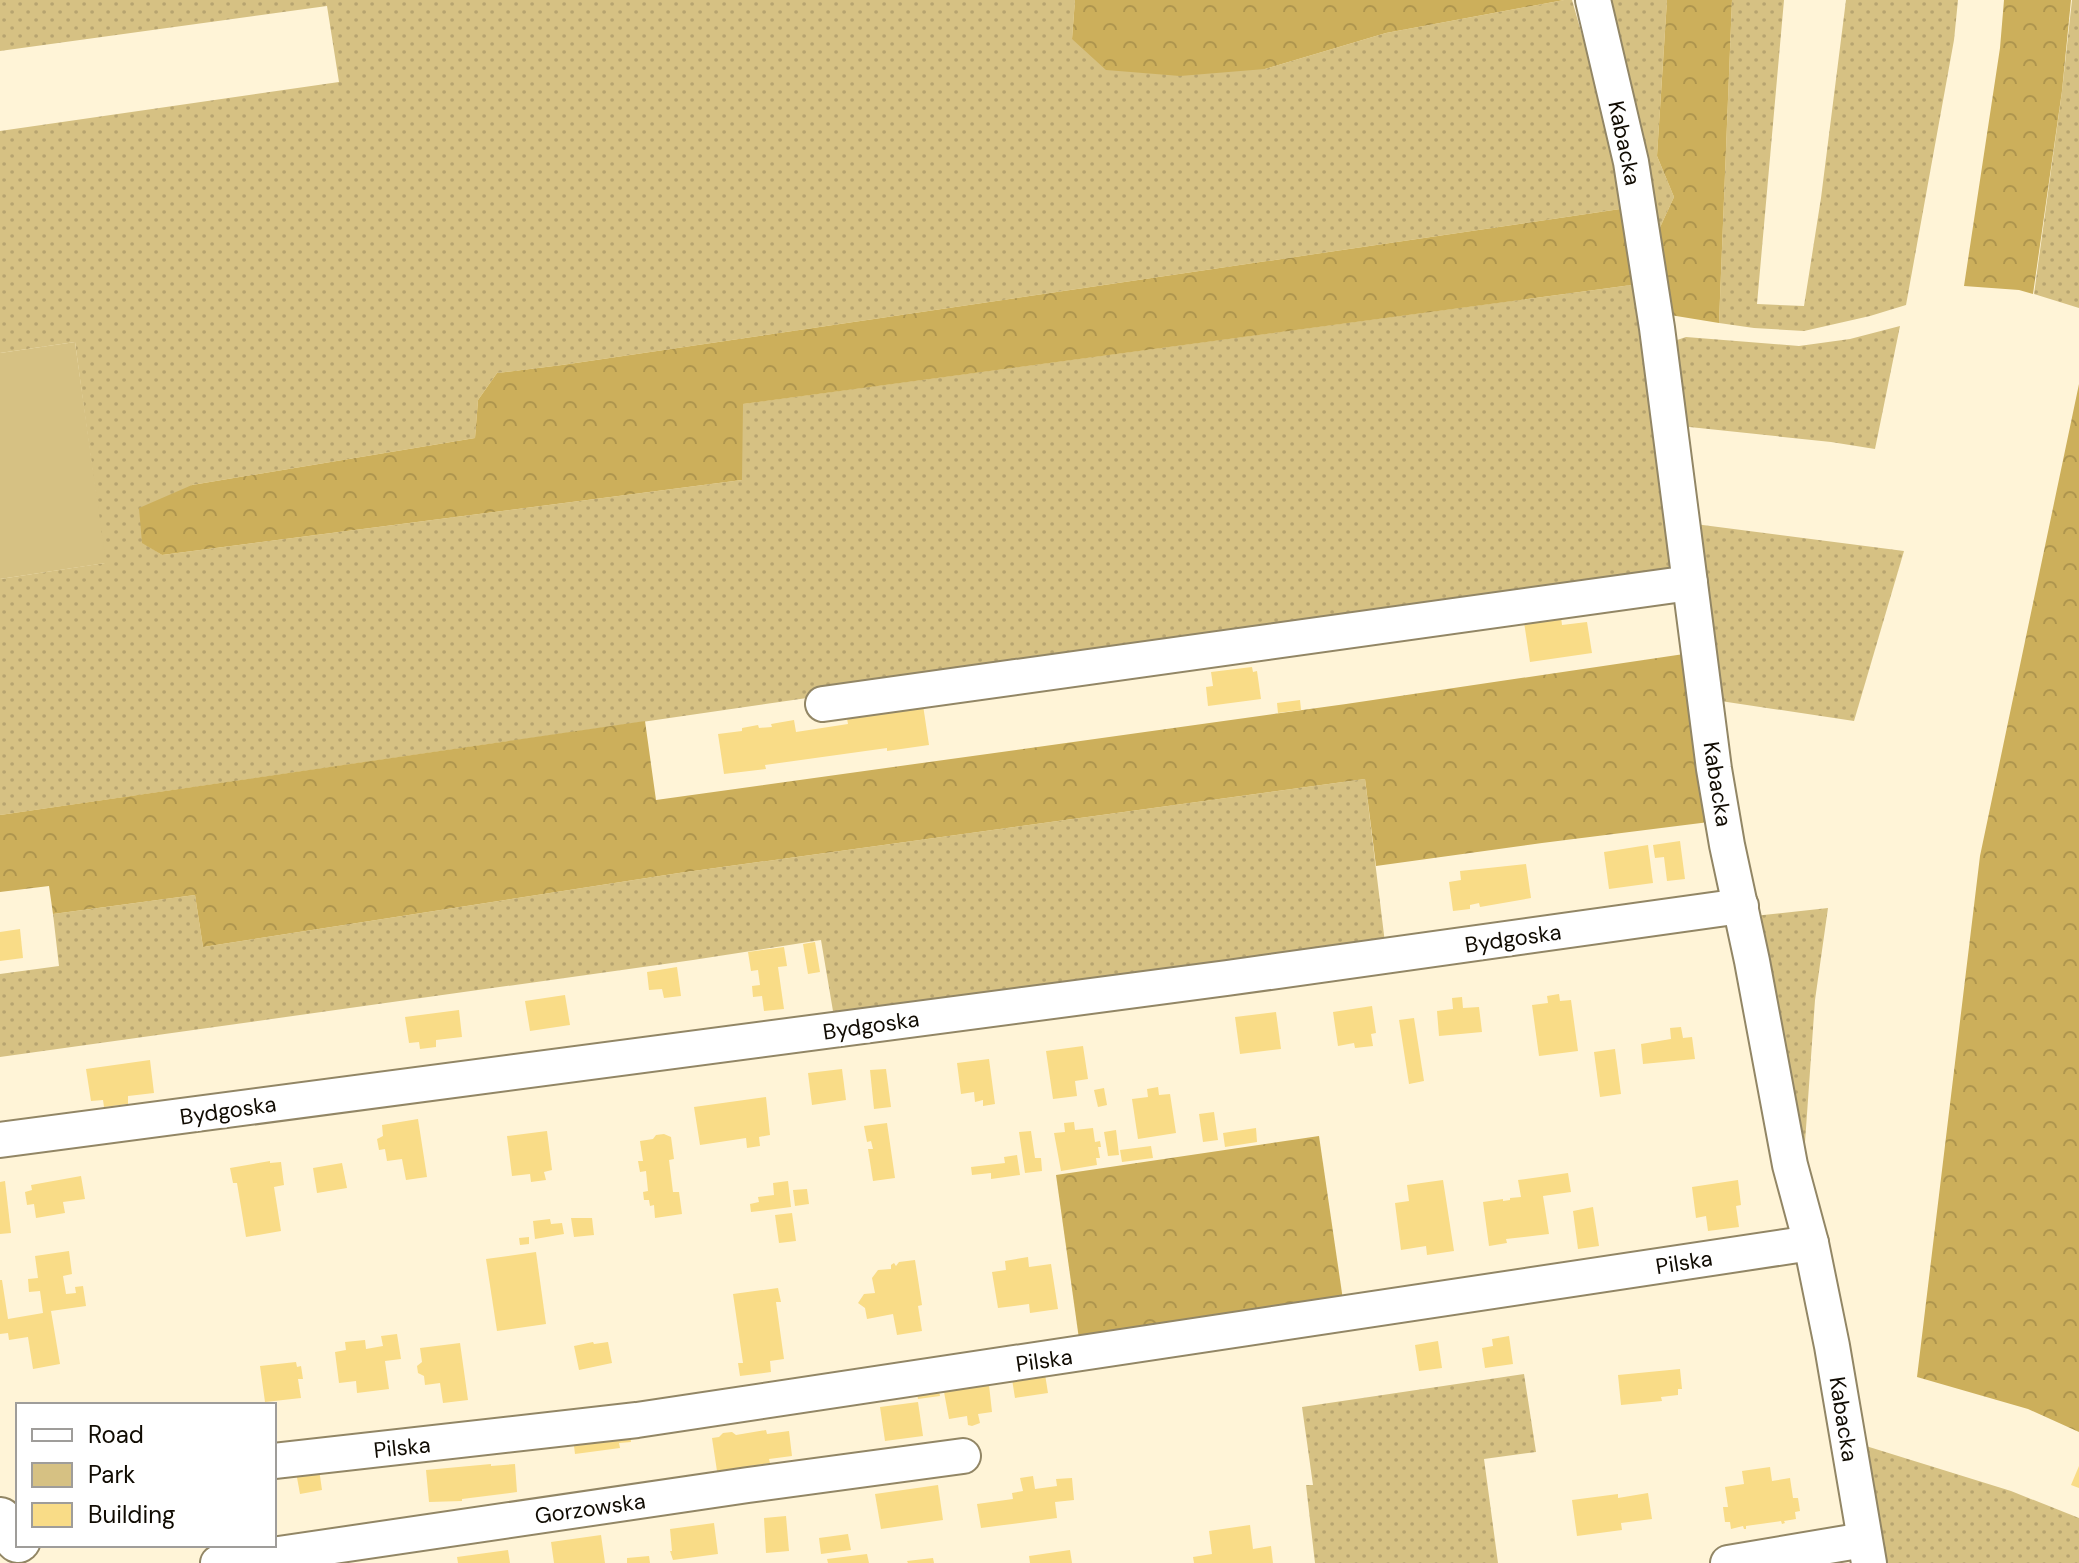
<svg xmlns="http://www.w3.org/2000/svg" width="2079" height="1563" viewBox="0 0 2079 1563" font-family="'DM Sans',sans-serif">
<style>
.grass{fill:url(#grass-dots)}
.forest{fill:url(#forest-crowns)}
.green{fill:#d6c183}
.building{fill:#f9dc87}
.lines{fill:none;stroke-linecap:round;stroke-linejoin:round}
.minor-casing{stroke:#928665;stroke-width:38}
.major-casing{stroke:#928665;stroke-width:48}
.minor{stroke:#fff;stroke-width:34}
.major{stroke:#fff;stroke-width:44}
.labels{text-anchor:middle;stroke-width:8;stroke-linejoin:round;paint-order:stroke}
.street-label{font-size:22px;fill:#100b02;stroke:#fff}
</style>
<defs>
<pattern id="grass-dots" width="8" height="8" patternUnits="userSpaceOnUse" patternTransform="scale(2)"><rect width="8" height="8" fill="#d6c183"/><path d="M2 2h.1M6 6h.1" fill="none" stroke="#b7a470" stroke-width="1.8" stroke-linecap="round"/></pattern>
<pattern id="forest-crowns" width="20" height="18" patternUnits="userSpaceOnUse" patternTransform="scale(2)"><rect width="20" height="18" fill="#ccaf5b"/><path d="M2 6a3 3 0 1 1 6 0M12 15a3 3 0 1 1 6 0" fill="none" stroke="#ae954e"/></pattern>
</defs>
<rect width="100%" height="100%" fill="#fff4d7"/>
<g class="grass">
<polygon points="0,0 1075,0 1072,39 1265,69 1386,33 1564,0 1572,0 1611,136 1627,208 562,365 497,373 478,400 475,438 192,485 142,542 162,555 742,480 742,404 1639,284 1674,577 987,672 0,815 0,579 105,563 75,342 0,353 0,131 339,82 327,6 0,51"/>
<polygon points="1602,0 1667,0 1657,156 1674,197 1656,236"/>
<polygon points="1732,0 1784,0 1757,304 1804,306 1821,198 1846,0 1958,0 1954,40 1906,305 1870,316 1804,331 1754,328 1719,323"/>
<polygon points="2072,0 2079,0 2079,308 2034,294 2062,91"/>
<polygon points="1900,326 1875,449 1831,442 1680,426 1668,346 1677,340 1686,337 1799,346 1850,339"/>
<polygon points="1695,524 1904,551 1854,721 1714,700"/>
<polygon points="1365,779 1385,943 835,1023 821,940 693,960 0,1057 0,974 59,966 53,914 195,895 203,947 679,873"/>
<polygon points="1828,908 1815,1000 1803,1171 1754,916"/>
<polygon points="1524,1374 1536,1452 1484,1459 1498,1563 1315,1563 1306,1485 1313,1485 1302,1407"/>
<polygon points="1853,1442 2011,1491 2079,1518 2079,1563 1873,1563"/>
</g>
<g class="forest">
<polygon points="1075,0 1564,0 1386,33 1265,69 1180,76 1106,70 1072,39"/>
<polygon points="1667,0 1732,0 1719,323 1670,315 1656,236 1674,197 1657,156"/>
<polygon points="2004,0 2071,0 2062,91 2033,294 2019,290 1964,286 2000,48"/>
<polygon points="1627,208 1639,284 743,404 742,480 162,555 142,543 139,508 192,485 475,438 478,400 497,373 562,365"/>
<polygon points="2079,384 2079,1432 2028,1409 1917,1377 1980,856"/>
<polygon points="1684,654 1709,822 1542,843 1376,866 1365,779 679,873 203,947 195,895 53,914 49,886 0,892 0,815 645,721 656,800 1346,704"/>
<polygon points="1319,1136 1343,1300 1080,1346 1056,1175"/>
</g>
<polygon class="green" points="75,342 106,563 0,579 0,353"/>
<g class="building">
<polygon points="1561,617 1562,625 1587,622 1592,653 1530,662 1524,622"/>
<polygon points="1252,667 1253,672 1257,671 1261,699 1208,706 1206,687 1213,686 1211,672"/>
<polygon points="1300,700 1301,710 1278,713 1277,703"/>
<polygon points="923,705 929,745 887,751 887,748 765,765 766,769 724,774 718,734 742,731 742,728 758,725 759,728 772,727 771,724 794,720 796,732 848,724 846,713"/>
<polygon points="1680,841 1685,879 1667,881 1664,857 1655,858 1653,845"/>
<polygon points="1648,845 1653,883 1609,889 1604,852"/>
<polygon points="1526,864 1531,898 1480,907 1479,903 1470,905 1470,909 1453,911 1449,882 1461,880 1460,871"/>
<polygon points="20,929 23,958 0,961 0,932"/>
<polygon points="815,942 820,972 808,974 803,944"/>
<polygon points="784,947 787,966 778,967 784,1009 764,1011 762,996 753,997 752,986 760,985 758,970 751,971 748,952"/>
<polygon points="677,967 681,996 664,998 662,989 649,990 647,972"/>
<polygon points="1559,994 1560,1001 1571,1000 1578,1051 1539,1056 1532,1005 1548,1003 1547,996"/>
<polygon points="565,995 570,1025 530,1031 525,1001"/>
<polygon points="1462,997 1463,1008 1479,1007 1482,1032 1439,1036 1437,1011 1453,1009 1452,998"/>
<polygon points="1372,1006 1376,1033 1371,1034 1373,1046 1355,1048 1354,1043 1338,1046 1333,1012"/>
<polygon points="459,1010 462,1037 436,1040 436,1047 420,1049 419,1042 409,1043 405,1017"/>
<polygon points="1276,1012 1281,1049 1240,1054 1235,1017"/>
<polygon points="1414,1018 1424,1081 1409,1084 1399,1020"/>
<polygon points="1681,1027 1683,1038 1692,1037 1695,1059 1643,1064 1641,1044 1671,1039 1670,1028"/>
<polygon points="1083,1046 1088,1079 1075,1081 1077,1096 1053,1099 1046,1051"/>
<polygon points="1615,1049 1621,1094 1600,1097 1594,1052"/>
<polygon points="989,1059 995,1104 983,1106 983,1100 975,1102 974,1092 961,1094 957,1063"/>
<polygon points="150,1060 154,1093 128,1096 128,1104 104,1107 103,1100 91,1101 86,1069"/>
<polygon points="842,1069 846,1100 812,1105 808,1073"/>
<polygon points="886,1069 891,1107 874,1109 870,1070"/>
<polygon points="1158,1087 1159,1095 1170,1094 1176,1133 1138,1139 1132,1099 1148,1097 1147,1089"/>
<polygon points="1104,1088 1107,1105 1098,1107 1094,1090"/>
<polygon points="766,1097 770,1135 759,1137 760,1146 747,1148 746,1138 700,1145 694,1107"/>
<polygon points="1214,1112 1218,1140 1203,1142 1199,1114"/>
<polygon points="418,1119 427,1177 406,1180 402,1159 387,1161 385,1149 379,1150 377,1139 383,1136 382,1125"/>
<polygon points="1074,1122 1075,1130 1093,1128 1095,1142 1100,1141 1101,1147 1098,1147 1100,1158 1096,1158 1097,1165 1061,1171 1054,1133 1065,1132 1064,1123"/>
<polygon points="887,1123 895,1178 873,1181 868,1149 873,1149 871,1141 867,1142 864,1126"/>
<polygon points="1256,1128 1257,1142 1225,1147 1223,1133"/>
<polygon points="1116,1130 1119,1155 1108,1156 1104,1132"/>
<polygon points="547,1131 552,1170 544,1172 546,1180 531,1182 530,1174 512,1176 507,1136"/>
<polygon points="1031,1131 1035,1158 1041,1158 1042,1171 1025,1173 1019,1132"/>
<polygon points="664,1134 671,1137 674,1159 669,1160 673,1192 679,1192 682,1214 655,1218 654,1205 650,1206 649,1200 644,1200 643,1192 648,1191 646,1171 640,1172 638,1161 643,1161 640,1141 653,1139 656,1135"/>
<polygon points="1151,1146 1153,1158 1122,1162 1120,1150"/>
<polygon points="1017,1155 1020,1175 991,1179 991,1173 972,1175 971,1167 1005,1163 1004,1157"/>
<polygon points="270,1161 270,1163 281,1162 284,1185 274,1187 281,1231 246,1237 237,1183 233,1183 230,1168"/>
<polygon points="342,1163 347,1188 317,1193 313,1168"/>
<polygon points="1568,1173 1571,1192 1543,1196 1549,1234 1506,1239 1507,1243 1489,1246 1483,1202 1503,1199 1503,1201 1510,1200 1510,1198 1521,1197 1518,1180"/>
<polygon points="81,1176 85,1199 63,1202 65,1213 36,1218 34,1204 27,1205 25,1192 32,1190 31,1185"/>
<polygon points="1443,1180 1454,1251 1427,1255 1426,1246 1401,1250 1395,1203 1409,1201 1407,1185"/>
<polygon points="1738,1180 1741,1205 1736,1206 1739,1227 1708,1231 1706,1216 1696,1218 1692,1187"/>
<polygon points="5,1181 11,1233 0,1234 0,1182"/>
<polygon points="788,1181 791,1207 751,1212 750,1204 759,1202 758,1197 774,1195 773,1183"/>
<polygon points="807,1189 809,1204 795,1206 793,1190"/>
<polygon points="1593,1207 1599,1246 1578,1249 1573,1211"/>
<polygon points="792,1213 796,1241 779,1243 775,1215"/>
<polygon points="571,1218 592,1218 594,1235 574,1237"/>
<polygon points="550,1219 551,1224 562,1223 564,1234 535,1239 533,1221"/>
<polygon points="529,1237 529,1244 520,1245 519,1238"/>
<polygon points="69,1251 72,1274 63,1276 66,1294 76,1293 75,1287 83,1286 86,1306 51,1311 60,1364 33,1369 28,1337 9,1340 8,1333 0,1334 0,1280 2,1280 8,1319 43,1313 40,1291 29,1292 28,1279 38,1278 35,1256"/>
<polygon points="536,1252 546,1324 497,1331 486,1259"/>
<polygon points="1028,1257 1029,1267 1051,1264 1058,1309 1030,1313 1029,1304 998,1308 992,1272 1006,1270 1005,1261"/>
<polygon points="915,1260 922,1305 918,1306 922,1331 897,1335 893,1314 867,1319 865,1308 858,1303 864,1294 875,1293 872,1278 878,1270 891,1269 891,1265 894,1263 896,1266 899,1262"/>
<polygon points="778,1288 781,1302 776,1302 784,1359 770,1361 771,1372 740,1376 738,1363 743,1363 733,1294"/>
<polygon points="397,1334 401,1359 385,1361 389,1389 357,1393 356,1381 339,1383 335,1352 346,1350 345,1342 365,1340 366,1349 383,1346 381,1336"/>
<polygon points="1509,1336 1513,1364 1485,1368 1482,1348 1493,1346 1492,1339"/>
<polygon points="1438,1341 1442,1368 1419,1371 1415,1345"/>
<polygon points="593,1342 594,1344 608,1342 612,1363 579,1370 574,1346"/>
<polygon points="460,1343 468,1400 443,1403 440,1383 425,1385 424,1376 418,1373 417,1366 422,1362 420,1348"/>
<polygon points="296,1362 297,1367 301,1366 303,1379 298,1379 301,1398 265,1402 260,1366"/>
<polygon points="1044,1368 1048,1393 1015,1398 1011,1373"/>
<polygon points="1680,1369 1682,1389 1678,1389 1678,1395 1661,1397 1662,1401 1621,1405 1618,1375"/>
<polygon points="981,1375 983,1385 989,1385 992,1412 978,1414 980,1423 972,1426 968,1425 967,1416 949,1419 942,1381"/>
<polygon points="938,1384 940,1396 918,1399 916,1387"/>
<polygon points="918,1402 923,1436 885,1441 880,1407"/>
<polygon points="630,1427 631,1442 619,1443 620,1448 575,1454 573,1438"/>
<polygon points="766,1430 767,1434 789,1431 792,1456 769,1459 770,1463 717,1471 712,1438 719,1437 723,1433 732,1432 736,1435"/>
<polygon points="491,1464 491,1466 515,1464 517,1492 462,1499 462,1501 429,1502 426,1470"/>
<polygon points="2079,1466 2079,1488 2071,1485"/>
<polygon points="1770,1467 1772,1481 1790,1478 1793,1498 1798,1498 1800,1511 1795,1512 1796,1519 1784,1521 1785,1523 1782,1524 1781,1521 1746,1526 1746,1529 1744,1529 1743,1526 1731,1529 1730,1522 1725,1522 1723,1507 1728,1507 1725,1487 1744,1484 1742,1471"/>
<polygon points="319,1469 322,1490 300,1494 296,1472"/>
<polygon points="1033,1476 1035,1489 1057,1486 1056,1479 1072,1478 1074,1500 1055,1502 1057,1518 981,1528 977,1504 1013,1499 1012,1493 1023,1491 1020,1478"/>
<polygon points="938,1485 943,1520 881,1529 875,1494"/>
<polygon points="1648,1493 1652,1519 1621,1523 1622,1530 1577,1536 1572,1500 1618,1494 1618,1498"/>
<polygon points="786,1516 789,1551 766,1553 764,1518"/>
<polygon points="714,1523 718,1554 673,1560 670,1551 672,1551 670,1529"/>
<polygon points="1250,1525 1253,1549 1271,1546 1273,1563 1194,1563 1193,1557 1212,1554 1209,1531"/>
<polygon points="848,1534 851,1550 821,1554 819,1538"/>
<polygon points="601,1535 605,1563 554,1563 551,1542"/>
<polygon points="508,1550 510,1563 458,1563 457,1557"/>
<polygon points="1070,1550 1072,1563 1030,1563 1029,1556"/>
<polygon points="867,1554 869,1563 828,1563 827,1559"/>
<polygon points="649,1556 650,1563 627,1563 627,1558"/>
<polygon points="933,1558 934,1563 908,1563 907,1561"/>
</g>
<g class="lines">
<g class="minor-casing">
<g id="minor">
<polyline points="1593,0 1631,162 1657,328 1714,769 1727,845 1752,961 1790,1165 1811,1243 1832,1346 1869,1563"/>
<polyline points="823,704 1690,583"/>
<polyline points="0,1140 1227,978 1741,906"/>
<polyline points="274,1461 637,1420 1811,1243"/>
<polyline points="218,1563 748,1485 963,1456"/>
<polyline points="1728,1563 1864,1540"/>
</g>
</g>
<g class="major-casing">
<polyline id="major" points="0,1520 18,1540"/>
</g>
<use href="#minor" class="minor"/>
<use href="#major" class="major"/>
</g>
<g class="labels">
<g class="street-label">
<text transform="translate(1625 143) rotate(78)" y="8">Kabacka</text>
<text transform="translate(1718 784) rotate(81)" y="8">Kabacka</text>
<text transform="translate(1513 938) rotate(-8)" y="8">Bydgoska</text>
<text transform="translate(871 1025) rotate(-8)" y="8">Bydgoska</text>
<text transform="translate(228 1110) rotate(-8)" y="8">Bydgoska</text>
<text transform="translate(1684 1262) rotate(-9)" y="8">Pilska</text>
<text transform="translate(1044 1360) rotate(-8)" y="8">Pilska</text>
<text transform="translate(1844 1419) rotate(81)" y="8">Kabacka</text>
<text transform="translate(402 1447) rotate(-6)" y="8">Pilska</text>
<text transform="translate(590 1508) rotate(-8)" y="8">Gorzowska</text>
</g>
</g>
<rect x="16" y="1403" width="260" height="144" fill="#ffffff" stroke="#9f9d9a" stroke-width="2"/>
<rect x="32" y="1429" width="40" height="12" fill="#ffffff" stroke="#9f9d9a" stroke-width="2"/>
<text x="88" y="1443" font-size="24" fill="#100b02">Road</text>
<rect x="32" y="1463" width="40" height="24" fill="#d6c183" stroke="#9f9d9a" stroke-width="2"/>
<text x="88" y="1483" font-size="24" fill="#100b02">Park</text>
<rect x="32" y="1503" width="40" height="24" fill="#f9dc87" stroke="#9f9d9a" stroke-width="2"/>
<text x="88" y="1523" font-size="24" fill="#100b02">Building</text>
</svg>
